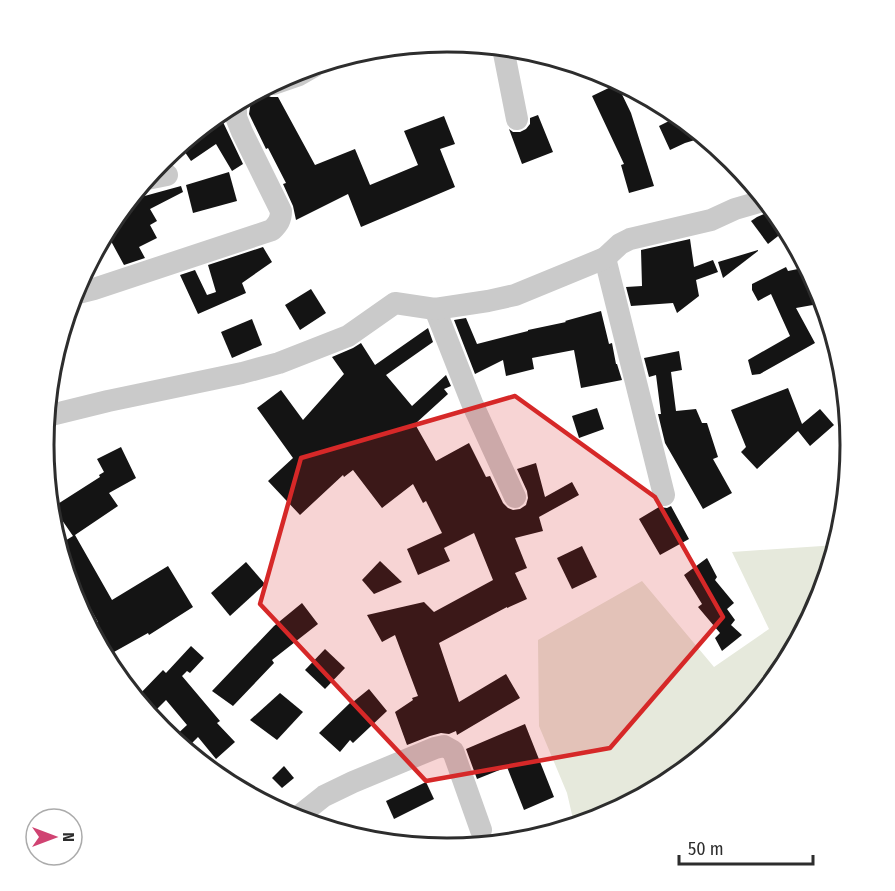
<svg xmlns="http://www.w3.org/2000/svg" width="895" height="891" viewBox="0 0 895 891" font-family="'Fira Sans Condensed',sans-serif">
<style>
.green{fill:#e6e9dc}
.building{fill:#141414}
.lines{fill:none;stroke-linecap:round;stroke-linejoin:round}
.minor{stroke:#cacaca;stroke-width:22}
.marked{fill:#d62828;fill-opacity:0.2;stroke:#d62828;stroke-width:4.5;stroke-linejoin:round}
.rim{fill:none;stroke:#2d2d2d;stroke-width:3}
</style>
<rect width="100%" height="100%" fill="#fff"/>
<polygon class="green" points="837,545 820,600 783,670 733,731 671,781 625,806 573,819 567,793 539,726 538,640 642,581 714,667 769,629 732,552"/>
<g class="building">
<polygon points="617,84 631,113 654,186 629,193 621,165 624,164 592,96"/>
<polygon points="264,94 271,97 278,97 315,165 355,149 370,185 418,165 404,131 444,116 455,144 440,149 455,187 361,227 348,194 296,220 293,206 283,184 286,183 268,148 266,149 249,114 251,101"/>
<polygon points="222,111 223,122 243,164 232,171 216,144 191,161 180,145"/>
<polygon points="538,115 553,152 522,164 509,129 513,132 520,132 526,129 530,124 530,118"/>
<polygon points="679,116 705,137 685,143 670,150 659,126"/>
<polygon points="229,172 237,201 193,213 186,185"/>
<polygon points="181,186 183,192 150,209 157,221 150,225 157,238 139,247 145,258 124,265 106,232 112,221 130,200"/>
<polygon points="774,210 787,229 768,244 751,221 757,217"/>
<polygon points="690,239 694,267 713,260 718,272 696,280 699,296 677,313 673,303 631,306 626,287 642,286 641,250"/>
<polygon points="263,247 272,262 242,283 246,293 198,314 180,275 195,270 207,295 216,292 208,265"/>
<polygon points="758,250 758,251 723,278 718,262"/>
<polygon points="786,267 788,271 808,267 820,291 824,303 796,308 815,343 760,374 752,375 748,360 790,336 771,294 758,301 752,290 752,284"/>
<polygon points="311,289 326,313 300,330 285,305"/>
<polygon points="601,311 609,344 612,343 616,364 617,364 622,380 581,388 574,350 532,358 534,369 506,376 503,360 475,374 454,320 466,318 477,344 528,331 528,330 566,322 565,321"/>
<polygon points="252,319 262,345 232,358 221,332"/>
<polygon points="428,328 433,342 386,375 412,406 446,375 451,386 444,389 448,394 415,424 436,461 469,443 486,477 490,476 503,503 508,508 513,510 520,509 526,505 528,498 527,491 517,469 536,463 545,497 572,482 579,495 539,517 543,531 515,538 527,568 515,573 527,599 507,608 507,607 439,643 459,702 506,674 520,698 457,735 456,731 449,734 441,733 430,736 407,745 395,712 413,700 412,698 418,696 395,635 382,642 367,615 424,602 434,612 493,580 474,533 444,548 450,561 418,575 407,549 442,533 426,501 423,503 413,484 382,508 353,470 344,477 343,475 300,515 268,481 293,458 257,408 281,390 303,420 344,374 332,357 353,348 361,343 375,365"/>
<polygon points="679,351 682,370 671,372 676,411 696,409 702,423 707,423 718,457 713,459 732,493 703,509 665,443 658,414 661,414 656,375 649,377 644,358"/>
<polygon points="788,388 802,424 820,409 834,425 810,446 798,431 757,469 741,452 746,447 731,410"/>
<polygon points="597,408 604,429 579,438 572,416"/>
<polygon points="121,447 136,478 109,493 118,506 75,535 112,600 168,566 193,607 149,635 148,633 105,657 89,627 98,622 63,560 58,545 73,536 53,507 100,477 99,475 104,472 97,459"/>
<polygon points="671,506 689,539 660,555 639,519 659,507 667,508"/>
<polygon points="582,546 597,577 572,589 557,558"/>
<polygon points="707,558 717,577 715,580 734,603 727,609 735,620 731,625 742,635 722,651 715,638 720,633 698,607 702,604 684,575"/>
<polygon points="380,561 402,582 374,594 362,580"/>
<polygon points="246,562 265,584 230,616 211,593"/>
<polygon points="302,603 318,624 272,660 274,663 233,706 212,691 274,626"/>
<polygon points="191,646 204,658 190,673 187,671 182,676 220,721 217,723 235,742 216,759 198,737 185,750 172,739 187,725 166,700 150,716 136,698 163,670 166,673"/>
<polygon points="325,649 345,668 325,689 305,670"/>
<polygon points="369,689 387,711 353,743 350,740 340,752 319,733 352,701 353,702"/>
<polygon points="280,693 303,712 277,740 250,720"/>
<polygon points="525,724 554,797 524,810 507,767 477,779 466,749"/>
<polygon points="284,766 294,778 282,788 272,778"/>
<polygon points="426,782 434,799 394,819 386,801"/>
</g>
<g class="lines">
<g class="minor">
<polyline points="503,48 517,119"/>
<polyline points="273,84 299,75 313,67"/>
<polyline points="147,179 167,175"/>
<polyline points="605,258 664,495"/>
<path d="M 74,294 L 94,289 L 272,230 C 278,224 281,220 281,211 L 242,132 L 236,117 L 236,107 L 238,102"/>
<polyline points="435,309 472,403 515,497"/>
<polyline points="47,416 108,401 242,373 279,363 348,336 395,303 435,309 488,301 515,295 605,258 620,244 630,239 711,220 735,209 766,200"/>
<polyline points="295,819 324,796 353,782 435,748 444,746 453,751 481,830"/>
</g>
</g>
<path class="marked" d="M 515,396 L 655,497 L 723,617 L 610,748 L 426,781 L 260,604 L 301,458 Z"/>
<path d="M0 0H895V891H0ZM54 445a393 393 0 1 1 786 0a393 393 0 1 1-786 0Z" fill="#fff" fill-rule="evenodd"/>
<path class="rim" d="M54 445a393 393 0 1 1 786 0a393 393 0 1 1-786 0Z"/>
<g transform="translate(54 837) rotate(90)"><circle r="28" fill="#ffffff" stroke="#ababab" stroke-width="1.5"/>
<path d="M0-4.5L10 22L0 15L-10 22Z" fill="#d04372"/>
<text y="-9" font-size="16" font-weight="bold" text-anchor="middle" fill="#2d2d2d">N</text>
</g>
<path d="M679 855v9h134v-9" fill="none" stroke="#2d2d2d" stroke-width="3"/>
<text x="688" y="855" font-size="18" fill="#2d2d2d" stroke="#ffffff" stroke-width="4.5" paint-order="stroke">50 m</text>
</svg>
